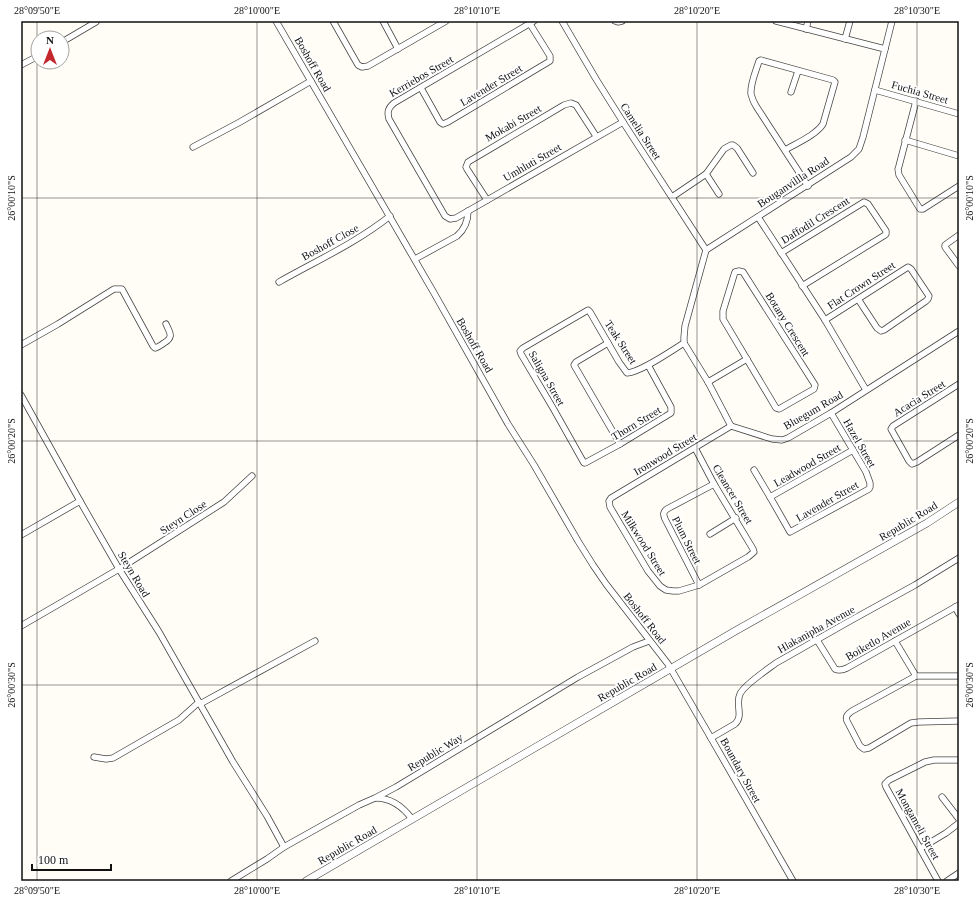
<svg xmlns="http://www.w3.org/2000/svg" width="980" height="902" viewBox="0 0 980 902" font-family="'Times New Roman',serif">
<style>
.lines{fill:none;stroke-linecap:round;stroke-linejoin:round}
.minor-casing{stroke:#444;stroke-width:7}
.tertiary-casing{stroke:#444;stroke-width:8}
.minor{stroke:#fff;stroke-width:5.5}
.tertiary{stroke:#fff;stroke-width:7}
.ticks{fill:none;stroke:#111;stroke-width:1;stroke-opacity:0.45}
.labels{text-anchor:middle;stroke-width:4;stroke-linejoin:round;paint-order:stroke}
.street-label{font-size:11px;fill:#111;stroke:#fff}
.neatline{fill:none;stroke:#111;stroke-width:1.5}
.ticks-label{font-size:10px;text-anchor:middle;fill:#111}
</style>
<rect width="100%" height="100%" fill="#fffdf5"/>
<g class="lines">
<g class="minor-casing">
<g id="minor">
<polyline points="276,21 434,293 508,424 534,465 578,541 593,565 606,584 668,664 711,738 793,881"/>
<polyline points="333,21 358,65 362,67 368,66 446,21"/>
<polyline points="383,21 398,49"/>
<path d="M 534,21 L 394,103 C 388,108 387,112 389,119 L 445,216 L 450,219 L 456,218 L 623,122"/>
<polyline points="562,21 596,79 623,122 706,250"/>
<polyline points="615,21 618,22 622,21"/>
<polyline points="776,21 885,49"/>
<polyline points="892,21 863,137 859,149 851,157 706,250 685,326 684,337 684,343 708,382 731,426 772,439 782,440 788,438 831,413 959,331"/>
<polyline points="806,29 808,21"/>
<polyline points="845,39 850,21"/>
<polyline points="62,42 96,22"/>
<polyline points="21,65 38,56"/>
<polyline points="421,88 440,122 443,124 448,122 550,61 550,56 530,24"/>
<polyline points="875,90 959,114"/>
<polyline points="791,92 798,71"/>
<polyline points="916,101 899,166 898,169 899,175 920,209 923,209 959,186"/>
<polyline points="905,140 959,156"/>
<polyline points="193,147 240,122 311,81"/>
<path d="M 785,150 C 797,143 816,135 823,124 L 835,82 L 833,80 L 761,60 L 759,61 C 756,71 750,84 751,94 C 752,98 754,103 756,106 L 808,186"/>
<polyline points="706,174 719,194"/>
<polyline points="672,197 706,174 724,149 731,145 733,145 737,148 753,173"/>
<polyline points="487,200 467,169 466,167 468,162 564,105 571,103 576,105 596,136"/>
<polyline points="758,217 825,320 866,390"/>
<polyline points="959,235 945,245 945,247 959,266"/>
<polyline points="781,253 864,202 868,204 886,231 886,234 885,235 802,286"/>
<path d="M 415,259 L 457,236 C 465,229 468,221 468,211"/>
<polygon points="739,271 743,272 815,385 814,389 779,409 776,408 723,319 723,311 734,275 735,272"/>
<path d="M 279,282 C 316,261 356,243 390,216"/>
<polyline points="825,320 908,267 911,269 929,296 928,299 926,301 884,330 881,331 877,328 858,299"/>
<polyline points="608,343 576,362 574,365 620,444"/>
<path d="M 21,345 L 58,324 L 114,289 L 122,289 L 123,291 L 153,346 L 155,348 C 159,347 161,345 164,343 C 174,337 170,333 166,324"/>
<path d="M 648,365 L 671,407 L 671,413 L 620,444 L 585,463 L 584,463 L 553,408 L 521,354 L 520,351 L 523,348 L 588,310 L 590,312 L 619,362 L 627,373 C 641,372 671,351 684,343"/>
<polyline points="708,382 747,359"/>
<polyline points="959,384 893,426 891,429 909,461 912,464 917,462 959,435"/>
<polyline points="21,395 80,501 119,569 159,632 233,762 267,816 284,847"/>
<polyline points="695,448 714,484 753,549 754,552 748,557 699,585 679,591 673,591 666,590 660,586 648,571 610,507 609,501 611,498 731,426"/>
<polyline points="754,470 770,497 790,532 869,489 870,487 870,483 866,472 831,413"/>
<polyline points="770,497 853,450"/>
<polyline points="710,534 736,518"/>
<polyline points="21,535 80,501"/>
<path d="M 699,585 L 665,519 C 663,514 663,512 667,509 L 714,484"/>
<polyline points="955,607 959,614"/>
<polyline points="21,626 119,569 224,502 252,476"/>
<path d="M 817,640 L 835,669 C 839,671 843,670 847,668 L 959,605"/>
<polyline points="895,641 916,676"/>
<path d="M 959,676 L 916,676 L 852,711 C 848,714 845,716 847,721 L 860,746 L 864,749 L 869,748 L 911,723 L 919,722 L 959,721"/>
<polyline points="200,704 315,641"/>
<path d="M 711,738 L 735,724 C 744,716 735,704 740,694 C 744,685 768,669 776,663 L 848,622 L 915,585 L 959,558"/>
<polyline points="94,757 106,759 113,758 172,724 179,720 199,702"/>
<polyline points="942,797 959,819"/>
<path d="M 376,798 C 391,798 403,807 412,819"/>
<polyline points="921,848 946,833 959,823"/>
<polyline points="231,881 267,859 284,847 300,838 359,805 375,798 396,787 578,677 633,647 649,641"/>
<polyline points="938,881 886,787 885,784 889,780 925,762 934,760 959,760"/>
<polyline points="947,881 959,873"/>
</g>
</g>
<g class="tertiary-casing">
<polyline id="tertiary" points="306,881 737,630 927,523 959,502"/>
</g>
<use href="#minor" class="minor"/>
<use href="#tertiary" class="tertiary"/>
</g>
<path class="ticks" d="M 37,21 L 37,881M 257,21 L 257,881M 477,21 L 477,881M 697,21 L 697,881M 917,21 L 917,881M 21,198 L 959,198M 21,441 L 959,441M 21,685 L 959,685"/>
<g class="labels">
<g class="street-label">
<text transform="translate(313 64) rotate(60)" y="4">Boshoff Road</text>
<text transform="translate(421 76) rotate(-30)" y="4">Kerriebos Street</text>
<text transform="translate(491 85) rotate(-31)" y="4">Lavender Street</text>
<text transform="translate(920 92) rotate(16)" y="4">Fuchia Street</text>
<text transform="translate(513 123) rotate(-30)" y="4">Mokabi Street</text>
<text transform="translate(641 131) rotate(57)" y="4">Camelia Street</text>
<text transform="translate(532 162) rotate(-30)" y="4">Umhluti Street</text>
<text transform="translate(793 182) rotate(-33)" y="4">Bouganvillla Road</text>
<text transform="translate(815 220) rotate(-32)" y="4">Daffodil Crescent</text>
<text transform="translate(330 242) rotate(-29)" y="4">Boshoff Close</text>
<text transform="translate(861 285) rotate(-33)" y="4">Flat Crown Street</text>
<text transform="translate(788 324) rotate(58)" y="4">Botany Crescent</text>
<text transform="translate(621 342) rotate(57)" y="4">Teak Street</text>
<text transform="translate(475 345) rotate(60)" y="4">Boshoff Road</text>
<text transform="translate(547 378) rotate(60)" y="4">Saligna Street</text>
<text transform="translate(919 398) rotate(-32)" y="4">Acacia Street</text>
<text transform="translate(813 410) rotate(-30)" y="4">Bluegum Road</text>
<text transform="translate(636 423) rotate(-31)" y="4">Thorn Street</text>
<text transform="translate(860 443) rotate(60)" y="4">Hazel Street</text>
<text transform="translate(665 454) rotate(-31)" y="4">Ironwood Street</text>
<text transform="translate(807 465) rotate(-30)" y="4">Leadwood Street</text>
<text transform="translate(733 494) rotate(59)" y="4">Cleancer Street</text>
<text transform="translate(827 501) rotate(-30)" y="4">Lavender Street</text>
<text transform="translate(183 517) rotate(-33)" y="4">Steyn Close</text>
<text transform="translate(908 521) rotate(-31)" y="4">Republic Road</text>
<text transform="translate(687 540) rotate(63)" y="4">Plum Street</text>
<text transform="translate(644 543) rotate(58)" y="4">Milkwood Street</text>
<text transform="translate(134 574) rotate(59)" y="4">Steyn Road</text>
<text transform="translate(645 618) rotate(52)" y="4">Boshoff Road</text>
<text transform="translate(816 629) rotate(-29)" y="4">Hlakanipha Avenue</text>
<text transform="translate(878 639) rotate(-30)" y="4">Boiketlo Avenue</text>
<text transform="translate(627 682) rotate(-30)" y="4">Republic Road</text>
<text transform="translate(435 752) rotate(-31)" y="4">Republic Way</text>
<text transform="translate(741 770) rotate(61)" y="4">Boundary Street</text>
<text transform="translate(918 824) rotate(61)" y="4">Mongameli Street</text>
<text transform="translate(347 845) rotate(-30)" y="4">Republic Road</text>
</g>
</g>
<rect width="980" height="902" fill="none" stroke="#ffffff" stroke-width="44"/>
<g transform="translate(50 50)"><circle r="19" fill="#ffffff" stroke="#a0a0a0"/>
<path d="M0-3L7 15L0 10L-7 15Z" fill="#c4262e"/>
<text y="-6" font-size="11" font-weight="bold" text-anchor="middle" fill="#111111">N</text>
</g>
<path d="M32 864v6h79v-6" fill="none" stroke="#111111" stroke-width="2"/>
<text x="38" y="864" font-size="12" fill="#111111" stroke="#ffffff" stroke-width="3" paint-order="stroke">100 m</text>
<rect x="22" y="22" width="936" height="858" class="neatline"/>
<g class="ticks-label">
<text x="37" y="14">28°09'50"E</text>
<text x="257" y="14">28°10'00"E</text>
<text x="477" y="14">28°10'10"E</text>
<text x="697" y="14">28°10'20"E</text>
<text x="917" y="14">28°10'30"E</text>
<text transform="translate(11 198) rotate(-90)" y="4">26°00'10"S</text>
<text transform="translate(969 198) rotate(-90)" y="4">26°00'10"S</text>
<text transform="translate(11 441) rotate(-90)" y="4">26°00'20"S</text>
<text transform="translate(969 441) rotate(-90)" y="4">26°00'20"S</text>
<text transform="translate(11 685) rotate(-90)" y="4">26°00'30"S</text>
<text transform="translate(969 685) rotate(-90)" y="4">26°00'30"S</text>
<text x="37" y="894">28°09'50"E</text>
<text x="257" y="894">28°10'00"E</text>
<text x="477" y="894">28°10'10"E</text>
<text x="697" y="894">28°10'20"E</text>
<text x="917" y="894">28°10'30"E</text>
</g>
</svg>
